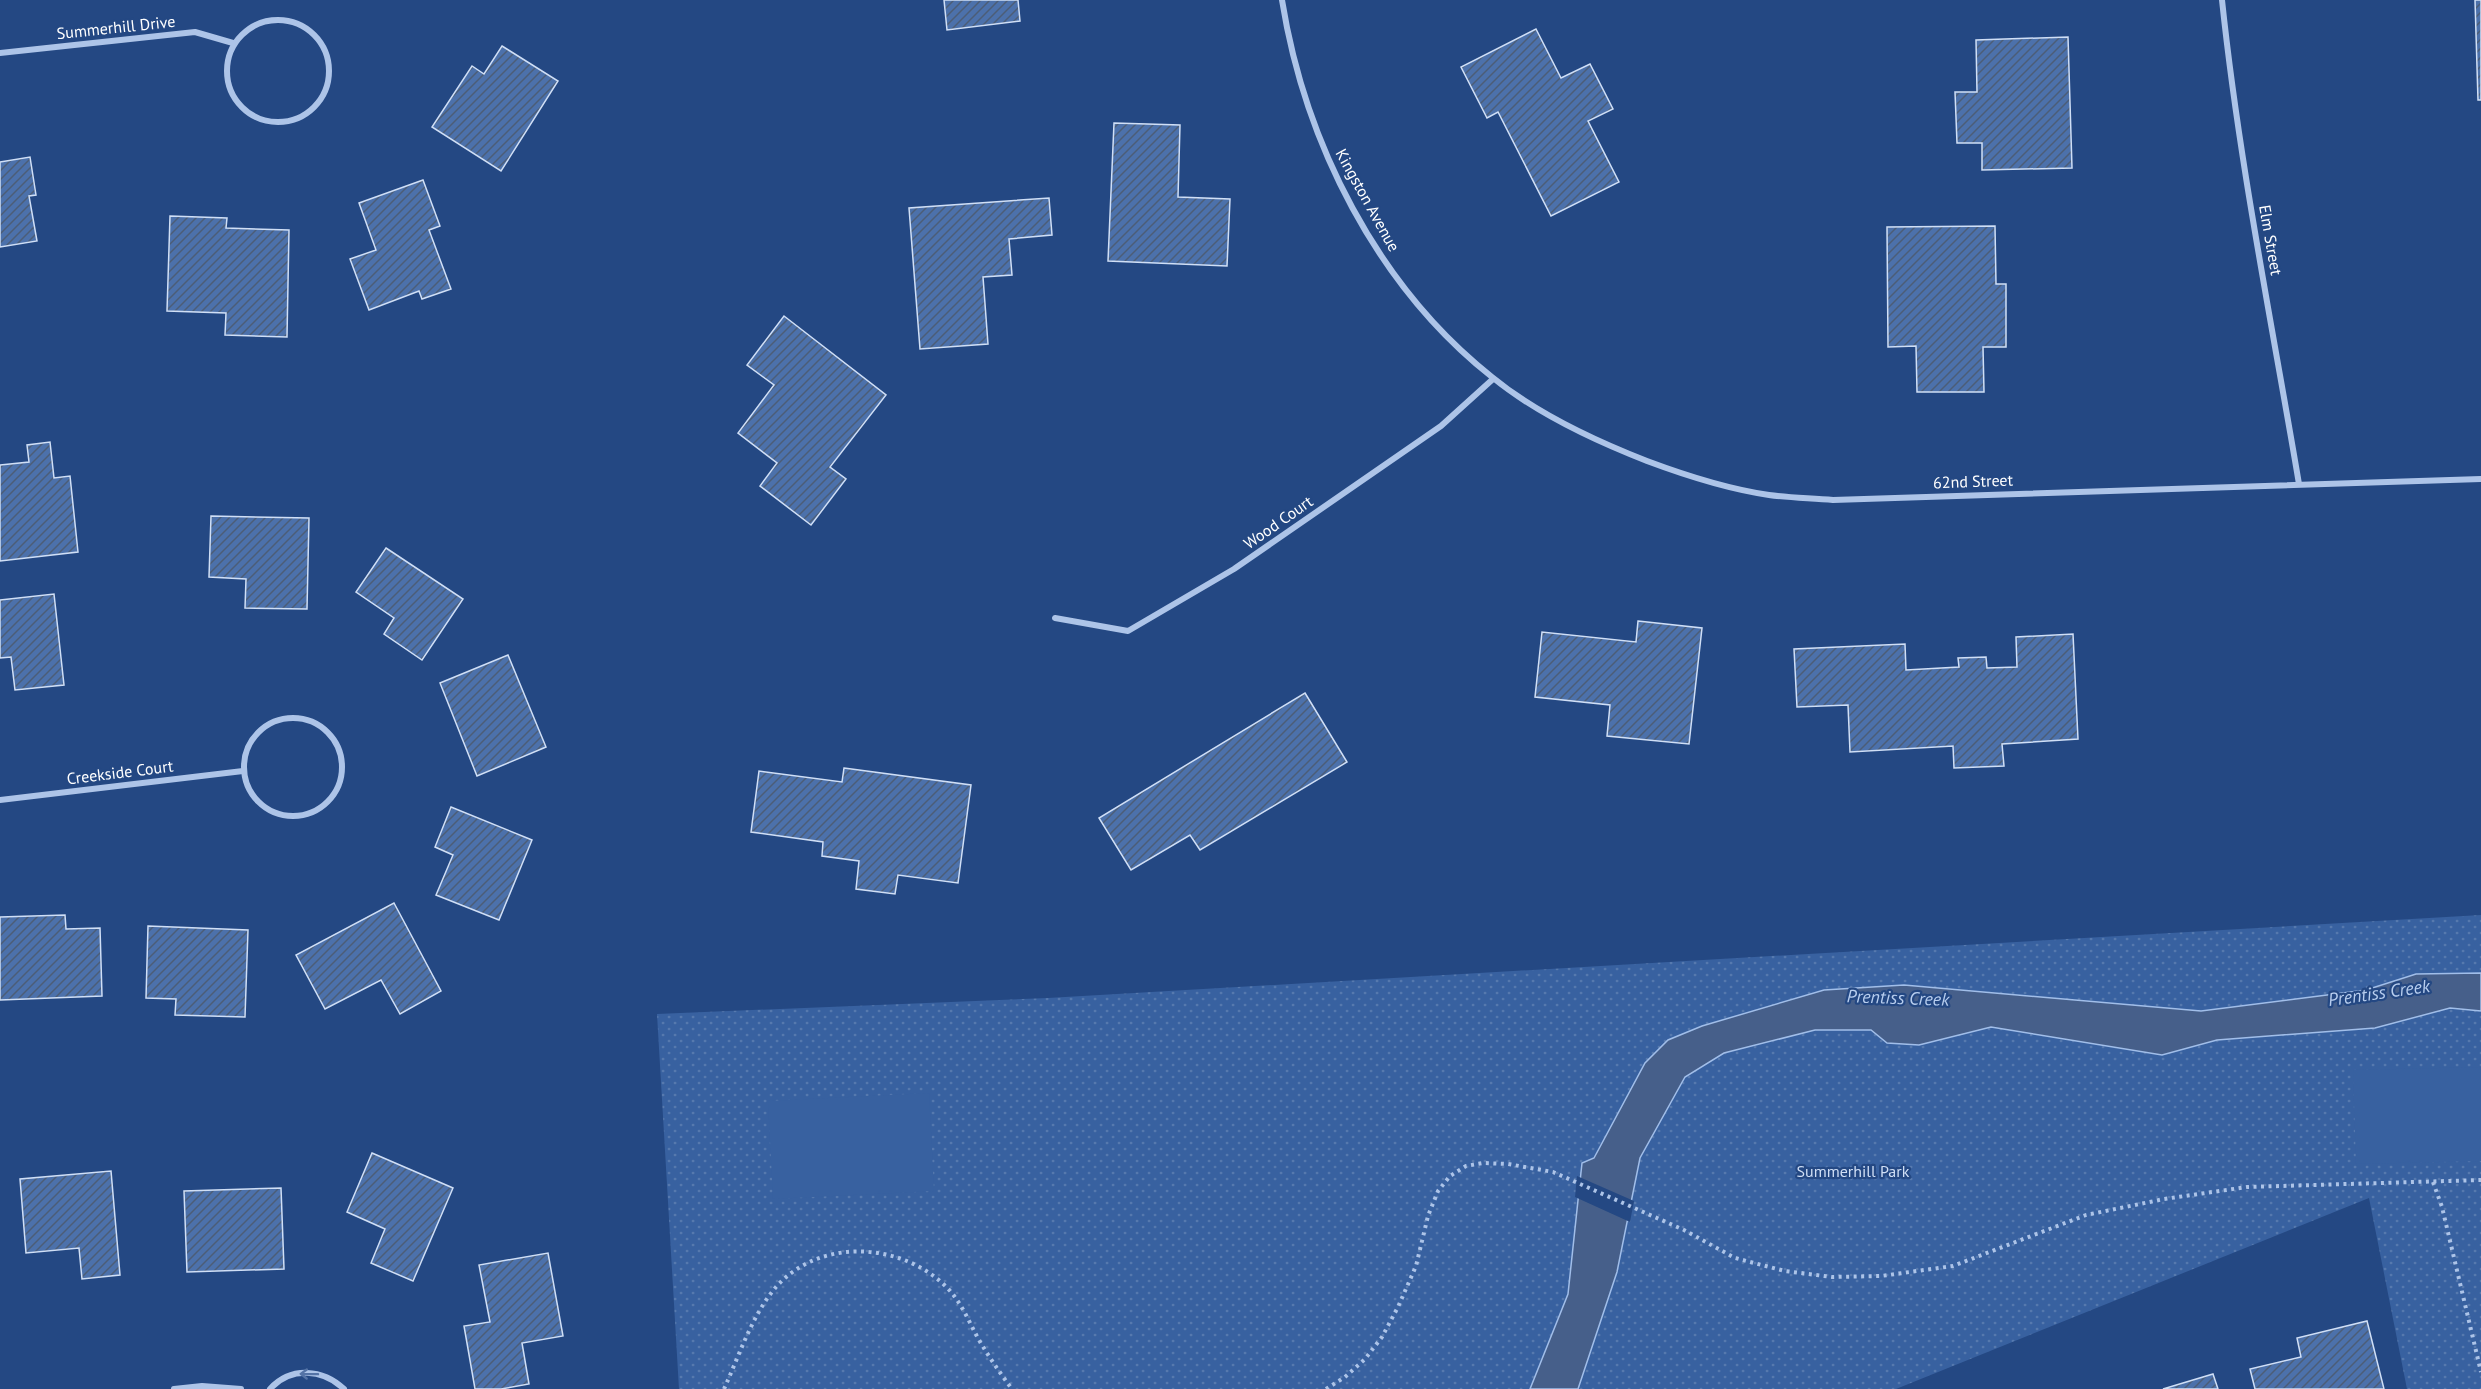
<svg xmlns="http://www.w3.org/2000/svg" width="2481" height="1389" viewBox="0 0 2481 1389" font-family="'PT Sans',sans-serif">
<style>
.green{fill:url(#green-dots)}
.pitch{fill:#3861a0}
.water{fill:#465f8a;stroke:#a1bee9;stroke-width:1.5}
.pier{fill:#244883}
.building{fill:url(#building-hatch);stroke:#d0dff6;stroke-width:1.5}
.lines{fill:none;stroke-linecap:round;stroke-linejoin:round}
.path{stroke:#adc4e8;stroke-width:4;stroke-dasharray:3 4.5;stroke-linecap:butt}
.street{stroke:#adc4e8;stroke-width:6}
.oneway{stroke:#5473a6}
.labels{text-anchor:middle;stroke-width:4.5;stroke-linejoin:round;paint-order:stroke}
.street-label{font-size:16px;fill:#fff;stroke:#244883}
.park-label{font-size:16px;fill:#d0dff6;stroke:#244883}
.water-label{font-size:18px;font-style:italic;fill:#b8ceef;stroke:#244883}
</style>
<defs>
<pattern id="green-dots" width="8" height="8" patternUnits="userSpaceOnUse" patternTransform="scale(1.5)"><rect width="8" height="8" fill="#3861a0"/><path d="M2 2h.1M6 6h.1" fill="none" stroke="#5679ae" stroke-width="1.8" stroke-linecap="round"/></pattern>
<pattern id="building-hatch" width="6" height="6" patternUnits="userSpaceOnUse" patternTransform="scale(1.5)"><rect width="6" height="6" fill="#4c71ab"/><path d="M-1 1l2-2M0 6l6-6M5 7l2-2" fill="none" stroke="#4c5d77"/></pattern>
</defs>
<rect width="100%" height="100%" fill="#244883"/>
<polygon class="green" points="2481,915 2481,1389 2407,1389 2369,1198 1896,1389 679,1389 657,1014 1048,998"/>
<g class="pitch">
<polygon points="2481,1067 2481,1161 2356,1164 2353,1070"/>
<polygon points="929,1093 934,1191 773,1199 768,1101"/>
</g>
<polygon class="water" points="2481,973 2481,1011 2450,1008 2375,1028 2217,1040 2162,1055 1991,1027 1919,1045 1887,1043 1871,1030 1815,1030 1724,1053 1685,1077 1640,1158 1617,1272 1578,1389 1530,1389 1568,1294 1582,1163 1594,1158 1645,1063 1668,1040 1702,1026 1824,990 1904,985 2201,1011 2366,990 2416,974"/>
<polygon class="pier" points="1577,1176 1634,1201 1630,1222 1575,1197"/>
<g class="building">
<polygon points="944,0 1018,0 1020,21 947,30"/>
<polygon points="2475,0 2481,0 2481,100 2478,100"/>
<polygon points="1536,29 1561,78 1590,64 1613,109 1588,121 1619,182 1551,216 1498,112 1487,118 1461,67"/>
<polygon points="2068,37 2072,168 1982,170 1982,143 1957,143 1955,92 1977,92 1976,40"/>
<polygon points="502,46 558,81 501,171 432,127 472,66 484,74"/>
<polygon points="1114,123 1180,125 1178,197 1230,199 1227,266 1108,261"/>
<polygon points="30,157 36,195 29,196 37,241 0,247 0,162"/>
<polygon points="423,180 440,226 429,230 451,289 422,299 419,291 369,310 350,259 376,250 359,203"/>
<polygon points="1049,198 1052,235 1009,239 1012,275 983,277 988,344 920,349 909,208"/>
<polygon points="170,216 227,218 226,228 289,230 287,337 225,335 226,313 167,311"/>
<polygon points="1995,226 1996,284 2006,284 2006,347 1983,347 1984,392 1917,392 1916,346 1888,347 1887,227"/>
<polygon points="784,316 886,395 830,467 846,479 811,525 760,486 777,463 738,433 774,385 747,365"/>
<polygon points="50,442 54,478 70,476 78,552 0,561 0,465 29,462 27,445"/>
<polygon points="211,516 309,518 307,609 245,608 246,579 209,577"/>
<polygon points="386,548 463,599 422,660 384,634 394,618 356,592"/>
<polygon points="54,594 64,685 15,690 11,657 0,658 0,600"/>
<polygon points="1638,621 1702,628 1689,744 1607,736 1610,705 1535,697 1542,632 1636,642"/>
<polygon points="2073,634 2078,739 2002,744 2004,766 1954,768 1953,746 1850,752 1848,705 1797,707 1794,649 1905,644 1906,670 1959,667 1958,658 1986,657 1987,668 2017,667 2016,637"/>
<polygon points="508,655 546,747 477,776 440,683"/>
<polygon points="1305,693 1347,762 1200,850 1190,835 1131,870 1099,818"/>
<polygon points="844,768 971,785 958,883 898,875 895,894 856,889 859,861 822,856 823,842 751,832 759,771 842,782"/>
<polygon points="451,807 532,840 499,920 436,895 453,855 435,847"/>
<polygon points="394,903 441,991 400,1014 381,980 325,1009 296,955"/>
<polygon points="65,915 66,929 100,928 102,996 0,1000 0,917"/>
<polygon points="148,926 248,930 245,1017 175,1015 176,999 146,998"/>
<polygon points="372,1153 453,1188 413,1281 371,1263 385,1229 347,1212"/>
<polygon points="111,1171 120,1275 82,1279 79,1248 26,1253 20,1179"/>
<polygon points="281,1188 284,1269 187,1272 184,1191"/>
<polygon points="548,1253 563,1336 522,1343 529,1384 501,1389 475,1389 464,1326 490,1322 479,1265"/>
<polygon points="2367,1321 2384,1389 2255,1389 2250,1369 2301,1357 2297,1338"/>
<polygon points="2213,1374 2218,1389 2163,1389"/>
</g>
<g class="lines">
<g class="path">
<polyline points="2433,1182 2442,1207 2481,1372"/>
<path d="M 724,1389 C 739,1356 752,1315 776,1287 C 822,1235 908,1243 951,1292 C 963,1306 970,1324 979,1340 C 989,1357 1000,1373 1012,1389"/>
<polyline points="1326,1389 1345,1377 1365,1359 1382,1337 1398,1307 1416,1266 1428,1216 1438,1191 1450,1176 1466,1166 1483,1163 1508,1164 1553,1172 1684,1230 1735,1258 1785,1271 1832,1277 1881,1276 1953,1266 2086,1215 2164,1199 2247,1187 2481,1180"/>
</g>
<g class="street">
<path d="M 1282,0 C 1305,143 1377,286 1492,377 C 1537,414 1593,440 1647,461 C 1687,476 1728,489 1769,495 C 1790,498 1812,498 1833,500 L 2481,479"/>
<path d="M 2222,0 C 2239,162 2272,324 2299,484"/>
<circle cx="278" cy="71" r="51"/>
<polyline points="0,53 195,32 233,43"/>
<polyline points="1055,618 1128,631 1234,569 1441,426 1493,379"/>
<circle cx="293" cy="767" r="49"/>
<polyline points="0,800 243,771"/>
<polyline points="174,1389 202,1386 241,1389"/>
<path d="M 270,1389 C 291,1366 323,1369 344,1389"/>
</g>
</g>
<defs><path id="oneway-shaft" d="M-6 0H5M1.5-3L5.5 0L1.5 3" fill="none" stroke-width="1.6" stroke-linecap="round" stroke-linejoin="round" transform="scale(1.5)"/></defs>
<use class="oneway" href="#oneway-shaft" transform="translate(309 1374) rotate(-179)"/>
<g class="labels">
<g class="street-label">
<text transform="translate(116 27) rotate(-6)" y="6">Summerhill Drive</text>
<text transform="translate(1368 200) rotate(61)" y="6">Kingston Avenue</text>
<text transform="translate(2271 240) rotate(80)" y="6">Elm Street</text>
<text transform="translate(1973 481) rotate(-2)" y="6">62nd Street</text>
<text transform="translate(1278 522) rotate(-35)" y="6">Wood Court</text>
<text transform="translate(120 772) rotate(-7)" y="6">Creekside Court</text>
</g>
<g class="park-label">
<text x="1853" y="1177">Summerhill Park</text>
</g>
<g class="water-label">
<text transform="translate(2379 993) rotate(-8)" y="6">Prentiss Creek</text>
<text transform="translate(1898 998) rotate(2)" y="6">Prentiss Creek</text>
</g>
</g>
</svg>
